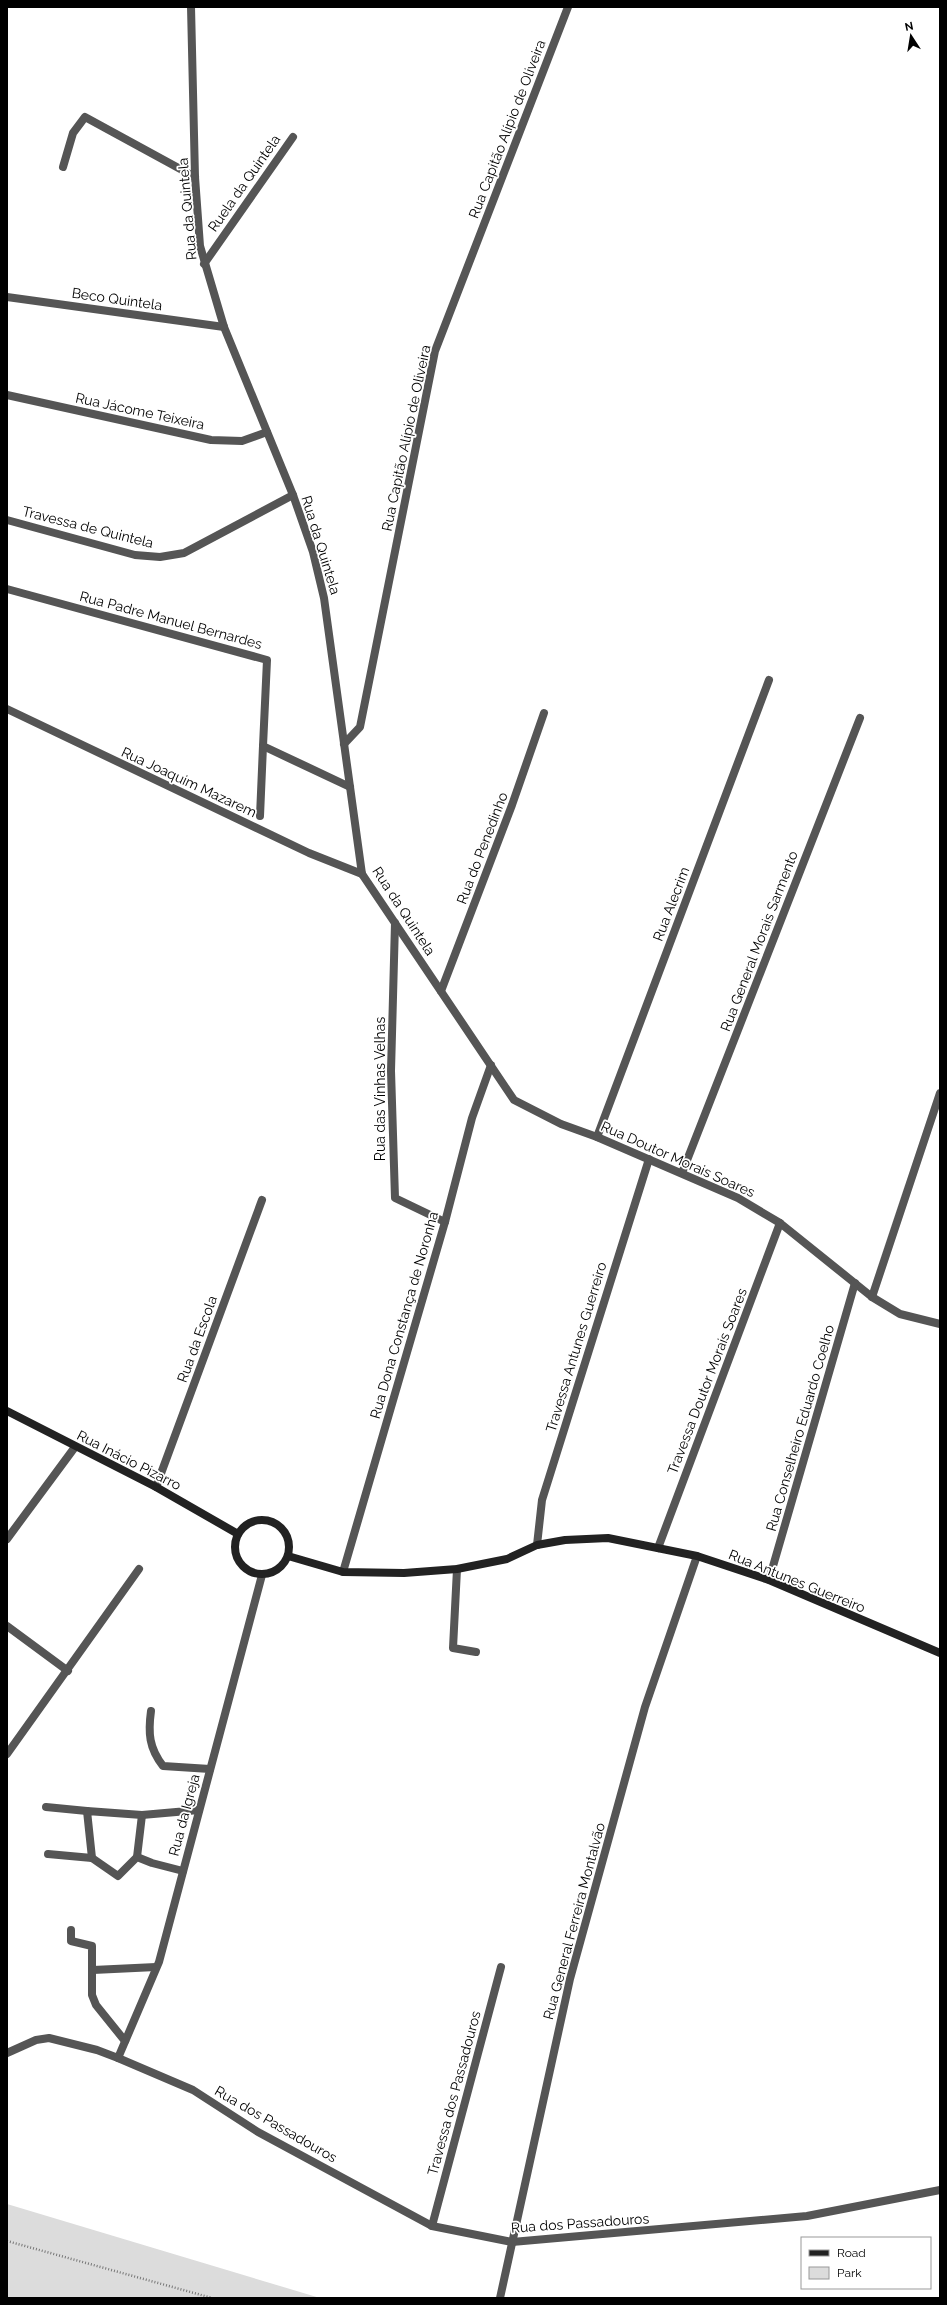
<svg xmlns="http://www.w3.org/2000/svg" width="947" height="2305" viewBox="0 0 947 2305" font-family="Raleway,sans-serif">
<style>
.green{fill:#dcdcdc}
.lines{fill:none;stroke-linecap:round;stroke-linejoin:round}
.path{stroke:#777;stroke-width:2.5;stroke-dasharray:1 2;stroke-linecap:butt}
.minor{stroke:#555;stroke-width:8}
.secondary{stroke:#222;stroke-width:8}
.labels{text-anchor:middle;stroke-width:3.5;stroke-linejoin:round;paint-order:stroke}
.street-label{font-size:14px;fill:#000;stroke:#fff}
</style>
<rect width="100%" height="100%" fill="#fff"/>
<polygon class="green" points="7,2204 320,2298 7,2298"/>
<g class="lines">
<polyline class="path" points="7,2241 212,2298"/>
<g class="minor">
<polyline points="191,7 195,177 200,246 224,327 293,495 313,552 324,598 362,874 514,1100 561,1124 597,1137 738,1198 780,1223 872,1297 900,1314 940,1324"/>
<polyline points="63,167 73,133 85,117 195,177"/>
<polyline points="204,264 293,137"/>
<polyline points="7,297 224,327"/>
<polyline points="7,395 211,440 242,441 267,432"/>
<polyline points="7,520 135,555 160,557 184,553 293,495"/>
<polyline points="7,589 267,660 263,746 350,787"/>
<polyline points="7,709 309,853 362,874"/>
<polyline points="344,744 360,727 435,351 568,7"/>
<polyline points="260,816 263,746"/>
<polyline points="395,923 391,1071 395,1198 445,1222"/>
<polyline points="441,991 512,805 544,713"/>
<polyline points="597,1137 769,680"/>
<polyline points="682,1173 860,718"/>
<polyline points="872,1297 940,1093"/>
<polyline points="156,1487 262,1200"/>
<polyline points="7,1539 75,1447"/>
<polyline points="537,1545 542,1500 649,1159"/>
<polyline points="658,1548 780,1223"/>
<polyline points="457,1569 453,1648 476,1652"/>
<polyline points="343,1572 445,1222 472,1118 491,1065"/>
<polyline points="769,1580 855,1283"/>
<polyline points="7,1626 68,1671"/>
<path d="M 151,1711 C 148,1733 149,1748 163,1766 L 210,1769"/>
<polyline points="7,1754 139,1569"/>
<polyline points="46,1807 87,1811"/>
<polyline points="48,1854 92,1858"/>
<polyline points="137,1857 142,1815"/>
<polyline points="183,1871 152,1863 137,1857 118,1876 92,1858 87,1811 142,1815 199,1810"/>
<polyline points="71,1930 71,1941 92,1946 92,1995 96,2005 125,2041"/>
<polyline points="93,1970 156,1967"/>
<polyline points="7,2053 36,2040 49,2038 97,2050 118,2058 193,2090 258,2132 432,2226 512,2242 807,2216 940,2190"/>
<polyline points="118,2058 159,1962 262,1575"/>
<polyline points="432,2226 501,1967"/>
<polyline points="500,2298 570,1979 645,1707 697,1556"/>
</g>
<g class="secondary">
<polyline points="7,1411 156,1487 238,1534"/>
<circle cx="262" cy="1547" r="27"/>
<polyline points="288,1556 343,1572 404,1573 457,1569 507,1559 537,1545 565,1540 608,1538 697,1556 769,1580 940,1653"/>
</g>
</g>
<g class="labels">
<g class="street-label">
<text transform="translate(507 129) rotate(-69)" y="5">Rua Capitão Alípio de Oliveira</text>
<text transform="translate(244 183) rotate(-55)" y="5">Ruela da Quintela</text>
<text transform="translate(187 209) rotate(-95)" y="5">Rua da Quintela</text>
<text transform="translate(117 299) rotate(8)" y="5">Beco Quintela</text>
<text transform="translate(140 411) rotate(12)" y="5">Rua Jácome Teixeira</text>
<text transform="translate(406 438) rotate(-78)" y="5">Rua Capitão Alípio de Oliveira</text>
<text transform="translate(88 527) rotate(14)" y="5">Travessa de Quintela</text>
<text transform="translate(321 545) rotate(73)" y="5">Rua da Quintela</text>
<text transform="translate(171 620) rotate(15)" y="5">Rua Padre Manuel Bernardes</text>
<text transform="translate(189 782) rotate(25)" y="5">Rua Joaquim Mazarem</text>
<text transform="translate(482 848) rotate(-69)" y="5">Rua do Penedinho</text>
<text transform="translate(671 904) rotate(-69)" y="5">Rua Alecrim</text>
<text transform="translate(404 911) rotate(57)" y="5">Rua da Quintela</text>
<text transform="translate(759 941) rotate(-69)" y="5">Rua General Morais Sarmento</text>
<text transform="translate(380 1089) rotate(-90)" y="5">Rua das Vinhas Velhas</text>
<text transform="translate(678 1159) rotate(24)" y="5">Rua Doutor Morais Soares</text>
<text transform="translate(404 1315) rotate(-74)" y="5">Rua Dona Constança de Noronha</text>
<text transform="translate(197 1339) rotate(-70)" y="5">Rua da Escola</text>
<text transform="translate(576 1347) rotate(-73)" y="5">Travessa Antunes Guerreiro</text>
<text transform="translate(707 1381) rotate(-69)" y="5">Travessa Doutor Morais Soares</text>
<text transform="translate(800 1428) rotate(-74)" y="5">Rua Conselheiro Eduardo Coelho</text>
<text transform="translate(129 1460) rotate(27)" y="5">Rua Inácio Pizarro</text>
<text transform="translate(797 1581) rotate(22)" y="5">Rua Antunes Guerreiro</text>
<text transform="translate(184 1815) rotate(-75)" y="5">Rua da Igreja</text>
<text transform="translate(574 1921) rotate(-75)" y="5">Rua General Ferreira Montalvão</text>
<text transform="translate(454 2093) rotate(-75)" y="5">Travessa dos Passadouros</text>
<text transform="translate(276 2124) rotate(30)" y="5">Rua dos Passadouros</text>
<text transform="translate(580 2223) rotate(-4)" y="5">Rua dos Passadouros</text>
</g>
</g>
<rect width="947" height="2305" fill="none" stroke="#000000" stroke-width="16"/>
<rect x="801" y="2237" width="130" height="52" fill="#ffffff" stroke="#999999"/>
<rect x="809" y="2250" width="20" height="6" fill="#222222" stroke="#999999"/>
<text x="837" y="2257" font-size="12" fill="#000000">Road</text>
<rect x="809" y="2267" width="20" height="12" fill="#dcdcdc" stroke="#999999"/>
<text x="837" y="2277" font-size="12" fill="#000000">Park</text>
<g transform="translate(911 36) rotate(348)" stroke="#ffffff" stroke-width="3" paint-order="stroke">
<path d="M0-3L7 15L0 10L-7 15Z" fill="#000000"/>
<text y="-6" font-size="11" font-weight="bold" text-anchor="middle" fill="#000000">N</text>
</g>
</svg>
